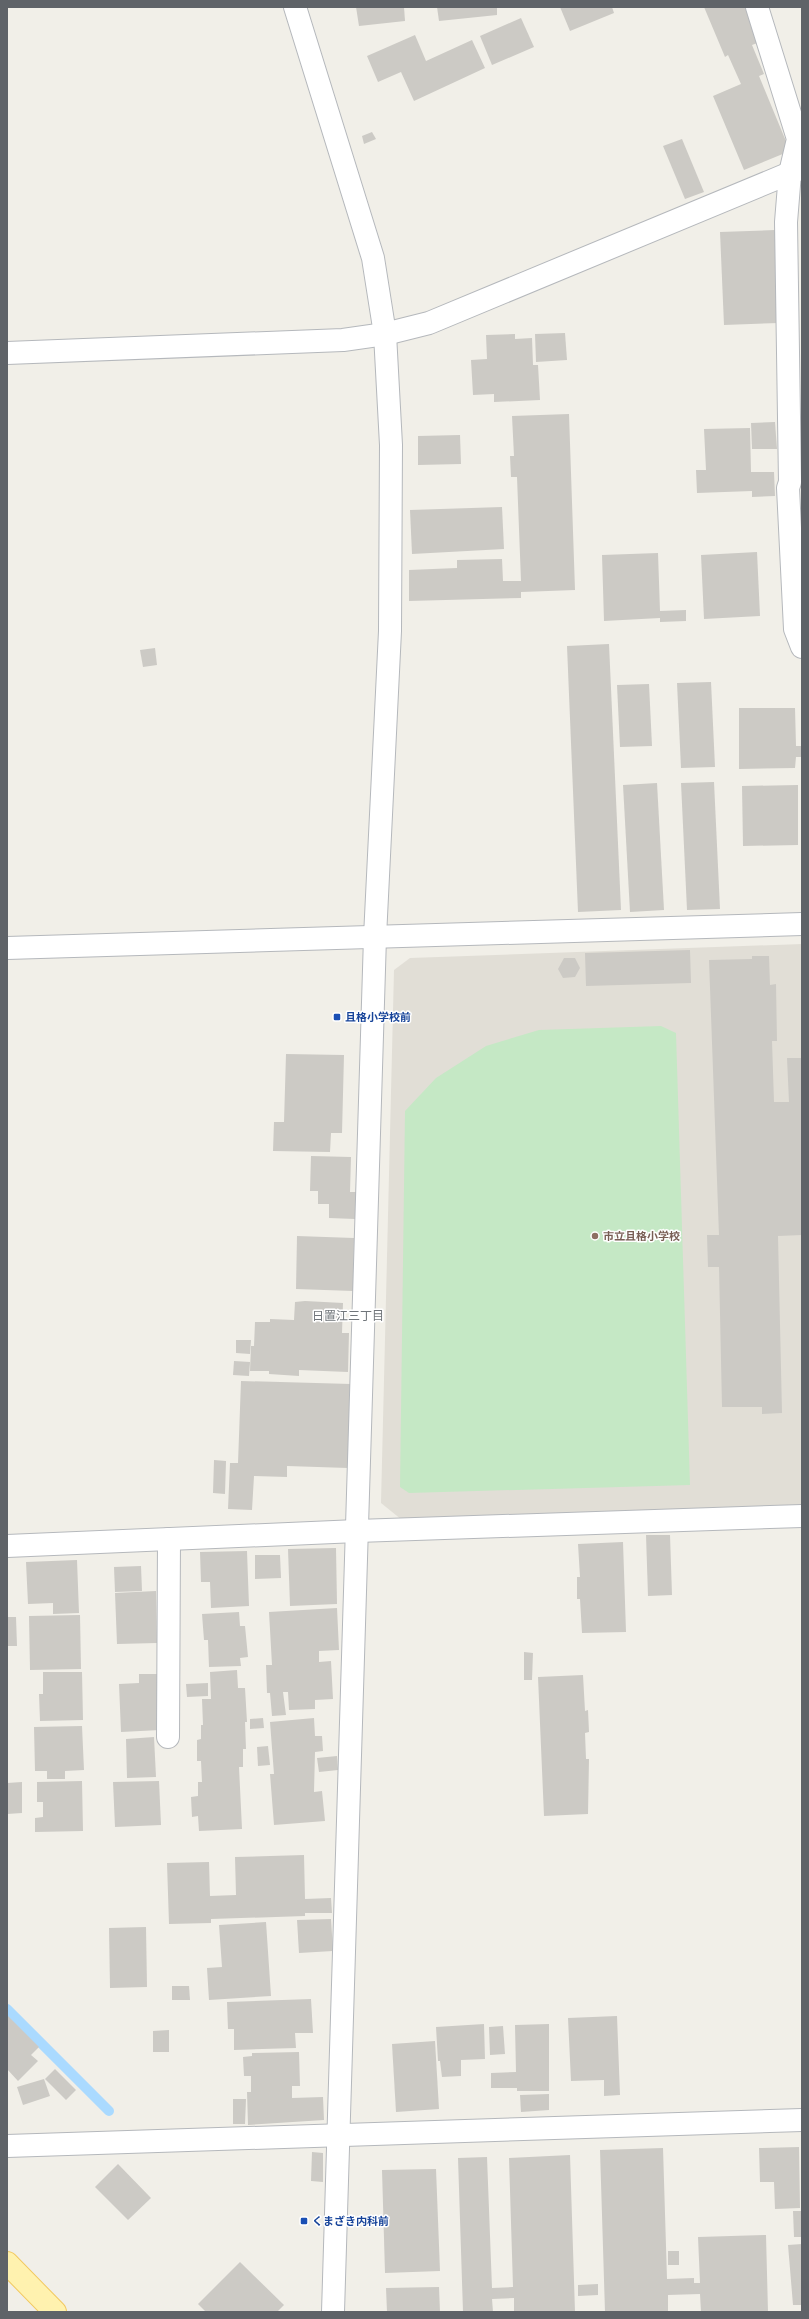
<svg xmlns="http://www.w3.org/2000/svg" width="809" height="2319" viewBox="0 0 809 2319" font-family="'Open Sans','Noto Sans JP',sans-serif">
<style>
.education{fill:#e1ded6}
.green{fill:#c5e8c5}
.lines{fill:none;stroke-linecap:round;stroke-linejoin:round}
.stream{stroke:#aadaff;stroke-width:10}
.building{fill:#cccac5}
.street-casing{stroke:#b5b8bc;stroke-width:24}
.primary-casing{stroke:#f2c960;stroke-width:24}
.street{stroke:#fff;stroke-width:22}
.primary{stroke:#fff2af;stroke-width:22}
.transit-dot{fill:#1a4fb4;stroke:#fff;stroke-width:1.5}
.education-dot{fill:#8d6e63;stroke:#fff;stroke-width:1.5}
.labels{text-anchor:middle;stroke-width:3;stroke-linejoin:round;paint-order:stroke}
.transit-label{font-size:11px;font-weight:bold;fill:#164399;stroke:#fff;text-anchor:start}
.education-label{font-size:11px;font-weight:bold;fill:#785e54;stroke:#fff;text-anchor:start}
.neighbourhood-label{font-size:12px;fill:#70757a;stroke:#fff}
</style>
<rect width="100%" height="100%" fill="#f1efe8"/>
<polygon class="education" points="802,944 802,1507 402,1520 381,1503 394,970 410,958"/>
<polygon class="green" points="661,1026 676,1033 690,1485 409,1493 400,1487 405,1111 436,1078 486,1046 539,1030"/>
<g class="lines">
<polyline class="stream" points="7,2009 109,2111"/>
</g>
<g class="building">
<polygon points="356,7 404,7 405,21 359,26"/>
<polygon points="437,7 497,7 497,15 439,21"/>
<polygon points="560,7 612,7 614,13 570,31"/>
<polygon points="704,7 745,7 760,42 752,45 764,74 759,76 790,151 744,170 713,96 741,84 728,55 725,57"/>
<polygon points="521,18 534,47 492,65 480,36"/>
<polygon points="415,35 426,61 472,40 485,68 414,101 401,72 378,82 367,56"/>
<polygon points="372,132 376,139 364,144 362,136"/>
<polygon points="682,139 704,192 685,199 663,146"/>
<polygon points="775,230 779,323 724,325 720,232"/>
<polygon points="565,333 567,360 536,362 535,334"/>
<polygon points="515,334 515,339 532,338 533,365 538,365 540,400 494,402 494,394 473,395 471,360 487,359 486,335"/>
<polygon points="569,414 575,590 521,592 521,598 409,601 409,570 457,568 457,560 502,559 503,581 521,581 517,477 511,477 510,456 514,456 512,416"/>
<polygon points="775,422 777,449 752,449 751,423"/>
<polygon points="750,428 751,472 774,472 775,496 752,497 752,491 697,493 696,470 706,470 704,429"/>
<polygon points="460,435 461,464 418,465 418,436"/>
<polygon points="502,507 504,549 412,554 410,510"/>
<polygon points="757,552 760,616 704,619 701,555"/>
<polygon points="658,553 660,611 686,610 686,621 660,622 660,618 604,621 602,555"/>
<polygon points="609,644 621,910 578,912 567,646"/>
<polygon points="155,648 157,665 143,667 140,650"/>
<polygon points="711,682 715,767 681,768 677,683"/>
<polygon points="649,684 652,746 620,747 617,685"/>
<polygon points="739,708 795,708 796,746 802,746 802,757 796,757 795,768 739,769"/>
<polygon points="714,782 720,909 687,910 681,783"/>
<polygon points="657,783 664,910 630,912 623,785"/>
<polygon points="798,785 798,845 743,846 742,786"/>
<polygon points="690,950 691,983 586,986 585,953"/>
<polygon points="752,956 769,956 770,985 776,984 777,1041 772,1041 774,1102 789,1102 787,1058 802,1058 802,1235 778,1236 782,1413 762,1414 762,1407 722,1407 719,1267 708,1267 707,1235 719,1235 709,960 752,959"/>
<polygon points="564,958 575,958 580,968 575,977 563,978 558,969"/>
<polygon points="286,1054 344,1055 342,1133 331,1133 330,1152 273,1151 274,1122 284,1122"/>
<polygon points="311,1156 351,1157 350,1192 356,1192 355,1219 329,1218 329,1204 318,1204 318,1191 310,1191"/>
<polygon points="297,1236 354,1238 353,1291 296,1289"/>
<polygon points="305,1301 343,1303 342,1333 349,1333 348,1372 299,1370 299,1376 269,1374 269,1371 250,1371 251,1346 254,1346 255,1322 270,1322 270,1319 294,1320 295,1302"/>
<polygon points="236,1340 251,1340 250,1354 236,1353"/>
<polygon points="234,1361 250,1362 249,1376 233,1375"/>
<polygon points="241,1381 351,1384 348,1468 287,1466 287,1477 254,1476 252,1510 228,1509 230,1463 238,1463"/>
<polygon points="214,1460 226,1461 225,1494 213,1493"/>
<polygon points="646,1535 670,1535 672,1595 648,1596"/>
<polygon points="623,1542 626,1632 582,1633 580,1599 577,1599 577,1577 580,1577 578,1544"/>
<polygon points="336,1548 337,1604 290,1606 288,1549"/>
<polygon points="247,1551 249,1606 211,1608 210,1582 201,1582 200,1552"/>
<polygon points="255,1555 280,1555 281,1578 255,1579"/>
<polygon points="77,1560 79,1613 53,1614 53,1603 28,1604 26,1562"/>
<polygon points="141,1566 142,1591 115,1592 114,1567"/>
<polygon points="156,1591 157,1643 117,1644 115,1593"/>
<polygon points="337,1608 339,1650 319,1651 319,1662 331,1661 333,1699 315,1700 315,1709 289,1710 288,1692 283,1692 286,1715 272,1716 270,1693 267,1693 266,1665 272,1665 269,1612"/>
<polygon points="239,1612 240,1626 245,1626 248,1657 240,1658 241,1666 209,1667 208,1640 204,1640 202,1614"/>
<polygon points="80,1615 81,1669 30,1670 29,1616"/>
<polygon points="7,1617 16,1617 17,1646 7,1646"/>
<polygon points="524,1652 533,1653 532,1680 524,1680"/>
<polygon points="237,1670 238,1688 245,1688 247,1722 245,1722 246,1749 243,1749 243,1767 239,1767 242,1829 199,1831 198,1816 192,1817 191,1797 198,1796 198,1782 202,1782 201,1761 197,1761 197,1740 201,1739 201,1725 203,1725 202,1699 211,1699 210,1672"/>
<polygon points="43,1672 82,1672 83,1720 40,1721 39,1694 43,1694"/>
<polygon points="139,1674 158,1674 160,1730 121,1732 119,1684 139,1683"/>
<polygon points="583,1675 585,1711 588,1710 589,1732 585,1733 586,1759 589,1759 588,1814 544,1816 538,1677"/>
<polygon points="208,1683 208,1696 187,1697 186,1684"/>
<polygon points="263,1718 264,1728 250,1729 250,1719"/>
<polygon points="314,1718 315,1736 322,1736 323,1751 315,1752 314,1792 322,1791 325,1821 274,1825 270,1774 274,1774 270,1722"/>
<polygon points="82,1726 84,1770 65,1771 65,1779 47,1779 47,1771 35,1771 34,1727"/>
<polygon points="154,1737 156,1777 127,1778 126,1739"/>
<polygon points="268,1746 270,1765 258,1766 257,1747"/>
<polygon points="337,1756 338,1770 319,1772 317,1758"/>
<polygon points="82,1781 83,1831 35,1832 35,1818 43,1817 43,1802 37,1802 37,1782"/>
<polygon points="159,1781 161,1825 115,1827 113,1782"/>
<polygon points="22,1782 22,1813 7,1814 7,1783"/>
<polygon points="304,1855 305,1899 331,1898 332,1913 305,1913 305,1916 211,1919 211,1923 169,1924 167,1863 209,1862 210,1896 236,1895 235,1857"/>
<polygon points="331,1919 333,1951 299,1953 297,1920"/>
<polygon points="266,1922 271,1996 209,2000 207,1968 222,1967 219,1925"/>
<polygon points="146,1927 147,1987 110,1988 109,1928"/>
<polygon points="172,1986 189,1986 190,2000 172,2000"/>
<polygon points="311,1999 313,2033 295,2033 296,2048 234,2050 234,2029 228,2029 227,2002"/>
<polygon points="7,2015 39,2047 31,2055 38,2061 18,2081 7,2069"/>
<polygon points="617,2016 620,2095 604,2096 604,2080 571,2081 568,2018"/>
<polygon points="484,2024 485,2059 461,2060 461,2076 442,2077 440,2061 438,2061 436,2027"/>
<polygon points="549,2024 549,2091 517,2091 517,2088 491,2088 491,2073 516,2072 515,2025"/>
<polygon points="503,2026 505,2054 490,2055 489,2027"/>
<polygon points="169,2030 169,2052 153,2052 153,2031"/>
<polygon points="435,2041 439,2109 396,2112 392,2044"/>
<polygon points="299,2052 300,2086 292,2086 292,2098 323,2097 324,2120 248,2125 247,2092 251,2092 251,2076 244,2076 243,2057 252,2056 252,2053"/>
<polygon points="55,2069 76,2090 66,2100 45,2079"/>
<polygon points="44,2079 50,2096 23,2105 17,2087"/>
<polygon points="549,2094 549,2110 521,2112 520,2095"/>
<polygon points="233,2099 246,2099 245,2124 233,2124"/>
<polygon points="799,2147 800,2208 775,2209 774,2182 760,2182 759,2148"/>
<polygon points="663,2148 667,2279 694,2278 694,2283 700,2283 698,2237 766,2235 768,2312 701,2312 700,2294 668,2295 668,2312 605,2312 600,2150"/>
<polygon points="312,2152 323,2153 323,2182 311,2181"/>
<polygon points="570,2155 575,2312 514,2312 514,2298 492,2299 493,2312 463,2312 458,2158 487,2157 492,2288 513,2287 509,2158"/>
<polygon points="118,2164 151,2198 128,2220 95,2187"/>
<polygon points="436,2169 440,2271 385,2273 382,2170"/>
<polygon points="793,2211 801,2211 802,2237 794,2237"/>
<polygon points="802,2244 802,2305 793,2305 788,2245"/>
<rect x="668" y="2251" width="11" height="14"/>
<polygon points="240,2262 284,2305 277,2312 206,2312 198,2304"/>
<polygon points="598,2284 598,2295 578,2296 578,2285"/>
<polygon points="439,2287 440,2312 387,2312 386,2288"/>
</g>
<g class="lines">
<g class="street-casing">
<g id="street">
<polyline points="295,7 373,258 385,334 391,445 390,631 375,937 333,2312"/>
<polyline points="757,7 798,139 790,173 786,222 790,482 788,488 795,629 802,647"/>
<polyline points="7,353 343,340 385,334 429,323 802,168"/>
<polyline points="7,948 802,924"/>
<polyline points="7,1546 357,1531 802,1516"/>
<polyline points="168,1737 169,1539"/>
<polyline points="7,2146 802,2120"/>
</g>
</g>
<g class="primary-casing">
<polyline id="primary" points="7,2263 55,2312"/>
</g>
<use href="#street" class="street"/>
<use href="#primary" class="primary"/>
</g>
<g class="transit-dot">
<rect x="333" y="1013" width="8" height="8" rx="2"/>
<rect x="300" y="2217" width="8" height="8" rx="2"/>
</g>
<circle class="education-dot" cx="595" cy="1236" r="4"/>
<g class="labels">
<g class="transit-label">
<text x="345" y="1021">且格小学校前</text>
<text x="312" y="2225">くまざき内科前</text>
</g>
<g class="education-label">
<text x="603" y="1240">市立且格小学校</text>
</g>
<g class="neighbourhood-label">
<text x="348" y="1320">日置江三丁目</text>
</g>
</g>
<rect width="809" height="2319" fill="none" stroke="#5f6368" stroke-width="16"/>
</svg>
